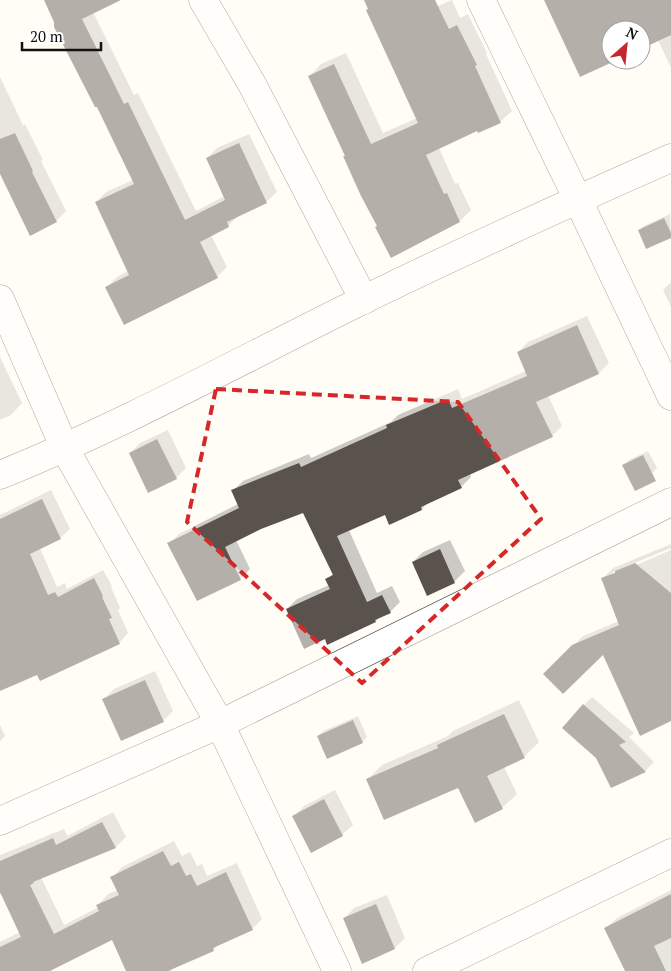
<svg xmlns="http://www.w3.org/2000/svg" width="671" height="971" viewBox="0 0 671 971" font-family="'PT Serif',serif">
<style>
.shadow{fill:#0003}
.building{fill:#5a524d}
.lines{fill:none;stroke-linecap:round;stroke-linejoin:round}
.minor-casing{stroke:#444;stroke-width:29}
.minor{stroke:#fff;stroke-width:28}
.marked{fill:none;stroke:#d62828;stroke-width:4;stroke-dasharray:10 6;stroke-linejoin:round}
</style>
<rect width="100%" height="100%" fill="#fffdf5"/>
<g class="shadow">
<polygon points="45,0 118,0 93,12 134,95 138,93 196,211 225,196 207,158 217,148 249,134 277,192 266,202 238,216 228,226 211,235 227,267 217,277 107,287 117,277 128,271 96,202 106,192 133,180"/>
<polygon points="365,0 424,0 428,10 452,0 460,18 468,14 487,53 486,54 512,111 500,122 478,130 439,148 455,184 458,183 471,210 460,221 378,226 310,76 321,64 346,53 383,133 417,118"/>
<polygon points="546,0 671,0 671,68 658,40 641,48 641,30 611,30 611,60 614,60 581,75"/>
<polygon points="0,77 23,125 25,124 43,160 41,161 66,211 56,221 0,171"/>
<polygon points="670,214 671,237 639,231 644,226"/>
<polygon points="671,282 671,307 663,290"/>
<polygon points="587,316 609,363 599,373 548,395 562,426 552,436 470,473 471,477 461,487 429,501 422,509 390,523 385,514 349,530 377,593 392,586 400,602 390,612 380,617 376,621 328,643 325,638 287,609 297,599 329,585 327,579 334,573 304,511 261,528 236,540 250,569 240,579 198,600 169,544 179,534 238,504 233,491 243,481 309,454 311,458 391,422 398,415 458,389 462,399 526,371 518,352 528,342"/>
<polygon points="0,357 22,403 11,415 0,420"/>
<polygon points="168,430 186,468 176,478 130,453 140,443"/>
<polygon points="648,451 657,468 636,491 624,465 629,460"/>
<polygon points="51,490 70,529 60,538 40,548 57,587 65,583 67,589 103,570 112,586 111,587 120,608 118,610 128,633 119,643 38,673 0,690 0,515"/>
<polygon points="450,540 465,571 454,582 413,562 423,552"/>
<polygon points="671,544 671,548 613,572 613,575 671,550 671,720 604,653 545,674 583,636 619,621 603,578 613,568"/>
<polygon points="155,671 173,711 163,721 104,699 114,689"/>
<polygon points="592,697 634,733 629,737 654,762 645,771 612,787 584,705"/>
<polygon points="519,700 539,742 524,757 504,767 517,794 502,808 459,787 367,780 382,765 448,736 453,731"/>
<polygon points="358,716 367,737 362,742 318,736 323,731"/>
<polygon points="0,725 5,736 0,741"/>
<polygon points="335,790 353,825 342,835 312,851 294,816 304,806"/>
<polygon points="113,812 126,837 116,847 41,877 64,925 99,907 98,905 108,894 118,890 112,878 122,867 174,841 182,856 190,852 197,866 202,864 207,876 237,863 262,919 252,929 218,945 213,950 171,968 172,971 126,971 112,938 38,971 0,971 0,942 20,932 3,895 0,895 0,855 64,829 67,836"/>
<polygon points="671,890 671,971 626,971 606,928 617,918"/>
<polygon points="387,895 405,938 395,948 362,962 344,919 354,908"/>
</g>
<g class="building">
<polygon points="44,0 121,0 82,19 124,104 128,102 185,220 225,200 206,158 239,143 267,203 227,222 229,227 200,242 218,278 124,325 105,287 129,275 95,202 134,184 97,107 95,107 54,27 54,22"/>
<polygon points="364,0 435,0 449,29 457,25 477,65 475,66 501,123 478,133 477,131 426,155 444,194 447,193 460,222 391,258 375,227 377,226 361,196 343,156 345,156 308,76 334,64 371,144 418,123 366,10 368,9"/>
<polygon points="544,0 671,0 671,35 641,49 641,30 611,30 611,60 617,60 580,77"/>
<polygon points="15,133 33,171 32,172 57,222 30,236 0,174 0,139"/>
<polygon points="664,218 671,233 671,238 646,249 638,230"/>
<polygon points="577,325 599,374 536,402 553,437 458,480 462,488 421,507 422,510 389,525 385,515 337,536 367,602 382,595 391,613 375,620 376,622 327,645 325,639 304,649 286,609 330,589 325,579 333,575 303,513 261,529 225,547 241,580 197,601 167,543 239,508 231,490 299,463 301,467 387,428 386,425 448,399 452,408 527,376 517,352"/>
<polygon points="157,439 177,479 148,493 129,453"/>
<polygon points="643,455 656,481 635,491 622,465"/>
<polygon points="42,499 61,539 30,554 48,595 55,592 58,597 94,578 103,596 102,597 112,618 109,619 120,644 40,681 37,675 0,691 0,519"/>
<polygon points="440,549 455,583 427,596 412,562"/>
<polygon points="635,563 671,593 671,721 640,736 603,655 563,694 543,674 572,645 619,625 601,578 615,573 615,571"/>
<polygon points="145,680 164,722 121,741 102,699"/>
<polygon points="583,704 626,742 619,745 646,772 611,788 596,758 562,728"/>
<polygon points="504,714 525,758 487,776 503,809 475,823 458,788 384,820 366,779 438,748 437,745"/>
<polygon points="353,720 363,743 327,759 317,736"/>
<polygon points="324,799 343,836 311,853 292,816"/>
<polygon points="102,822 116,848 33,882 34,883 30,885 54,934 99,911 96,905 119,895 110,877 163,851 171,866 179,862 186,876 191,874 197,886 226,872 253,930 213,948 214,951 168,971 126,971 112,940 50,971 0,971 0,947 21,937 0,892 0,861 53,838 56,845"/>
<polygon points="671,894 671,938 654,946 666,971 625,971 604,928"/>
<polygon points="376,904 395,949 362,964 343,918"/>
</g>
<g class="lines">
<g class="minor-casing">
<g id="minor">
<polyline points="203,0 253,86 364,300"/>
<polyline points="481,0 578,200 671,396"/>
<polyline points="0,299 65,449 220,724 337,971"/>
<path d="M 0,475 C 124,425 241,360 361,301 C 463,251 567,204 671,158"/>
<polyline points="0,821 220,724 671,502"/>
<polyline points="427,971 671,853"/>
</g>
</g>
<use href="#minor" class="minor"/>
</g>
<path d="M0 0H671V971H0ZM 216,389 L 458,402 L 541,519 L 362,683 L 187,522 Z" fill="#fffdf5" fill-opacity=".55" fill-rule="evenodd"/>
<path class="marked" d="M 216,389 L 458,402 L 541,519 L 362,683 L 187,522 Z"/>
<g transform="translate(626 45) rotate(27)"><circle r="24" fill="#ffffff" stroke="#a0a0a0"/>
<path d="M0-4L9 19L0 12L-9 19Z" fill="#c4262e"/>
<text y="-8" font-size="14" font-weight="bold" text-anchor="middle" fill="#111111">N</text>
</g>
<path d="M22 42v8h79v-8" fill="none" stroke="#111111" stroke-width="2.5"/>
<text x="30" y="42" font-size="15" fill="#111111" stroke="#ffffff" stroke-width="4" paint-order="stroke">20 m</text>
</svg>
